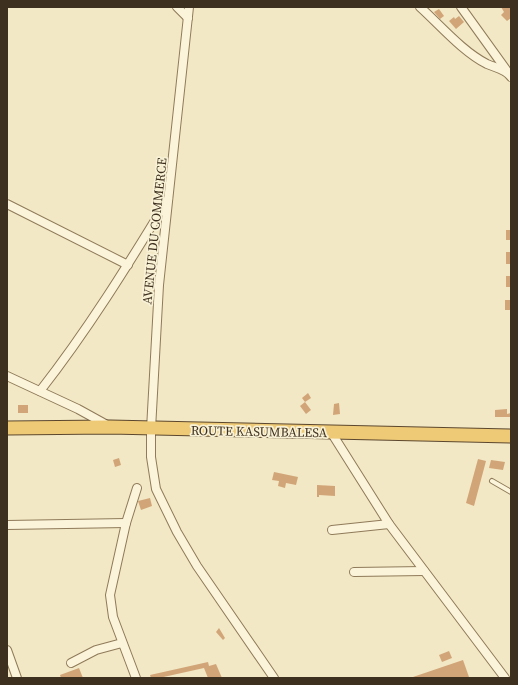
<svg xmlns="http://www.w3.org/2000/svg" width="518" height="685" viewBox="0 0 518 685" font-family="'Source Serif 4',serif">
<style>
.building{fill:#d2a578}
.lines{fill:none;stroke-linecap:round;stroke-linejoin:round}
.service-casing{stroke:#8f7a59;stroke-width:6}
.minor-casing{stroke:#8f7a59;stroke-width:10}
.trunk-casing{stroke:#5c472e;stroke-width:15}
.service{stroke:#fbf4da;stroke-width:4}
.minor{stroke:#fbf4da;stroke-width:8}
.trunk{stroke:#eeca76;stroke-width:13}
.labels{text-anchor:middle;stroke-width:3.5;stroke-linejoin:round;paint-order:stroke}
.street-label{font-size:13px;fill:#3e301e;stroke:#f8f1d6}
</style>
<rect width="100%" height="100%" fill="#f2e8c5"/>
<g class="building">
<polygon points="501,7 511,7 511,18 507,21 501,15 504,12"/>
<polygon points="439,9 444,16 440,19 434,12"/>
<polygon points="459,16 464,22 456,29 449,21 454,17 455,19"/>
<rect x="506" y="230" width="5" height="10"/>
<rect x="506" y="252" width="5" height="12"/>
<rect x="506" y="276" width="5" height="11"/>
<rect x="505" y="300" width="6" height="10"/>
<polygon points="308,393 311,398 305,402 302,398"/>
<polygon points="305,402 311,410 306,414 300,406"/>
<polygon points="339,403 340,414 333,415 334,404"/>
<rect x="18" y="405" width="10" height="8"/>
<polygon points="507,409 507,414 511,413 511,417 495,417 495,410"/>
<polygon points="119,458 121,465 115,467 113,460"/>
<polygon points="478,459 486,461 474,506 466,503"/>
<polygon points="491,460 505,462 503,470 489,468"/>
<polygon points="274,472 298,477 296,485 286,483 285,488 278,486 279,481 272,480"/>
<polygon points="317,485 335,486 335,496 319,495 319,497 317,497"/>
<polygon points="150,498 152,506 141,510 138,501"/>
<polygon points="219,628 225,638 223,640 216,632"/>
<polygon points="449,651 452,658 442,662 439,655"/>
<polygon points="463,660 469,677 410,678"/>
<polygon points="208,662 209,666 216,664 222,678 208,678 204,668 159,678 151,678 150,675"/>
<polygon points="79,668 83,678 61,678 60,675"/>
</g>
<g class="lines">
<g class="service-casing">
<polyline id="service" points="492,481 511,492"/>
</g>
<g class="minor-casing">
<g id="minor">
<polyline points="177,7 188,18"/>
<polyline points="189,7 159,285 151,429 151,457 156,489 177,532 197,566 274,678"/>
<path d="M 420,7 C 440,25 463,52 487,64 C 496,68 506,69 511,77"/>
<polyline points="461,7 507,71"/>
<polyline points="7,204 128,265"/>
<polyline points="7,376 78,409 107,425"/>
<path d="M 40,391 C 87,331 128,265 168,199"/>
<polyline points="331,432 389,524 505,678"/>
<polyline points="7,525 126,523"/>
<polyline points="332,530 389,524"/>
<polyline points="354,572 424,571"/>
<polyline points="7,650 17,678"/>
<polyline points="71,663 96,650 122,643"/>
<polyline points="136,678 113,617 110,595 126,523 137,488"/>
</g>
</g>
<g class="trunk-casing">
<polyline id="trunk" points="7,428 110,427 511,436"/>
</g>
<use href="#service" class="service"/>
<use href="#minor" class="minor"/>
<use href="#trunk" class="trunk"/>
</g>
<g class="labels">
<g class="street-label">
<text transform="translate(154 231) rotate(-84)" y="5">AVENUE DU COMMERCE</text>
<text transform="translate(259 431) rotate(1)" y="5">ROUTE KASUMBALESA</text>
</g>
</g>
<rect width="518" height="685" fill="none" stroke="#3e301e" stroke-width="16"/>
</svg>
